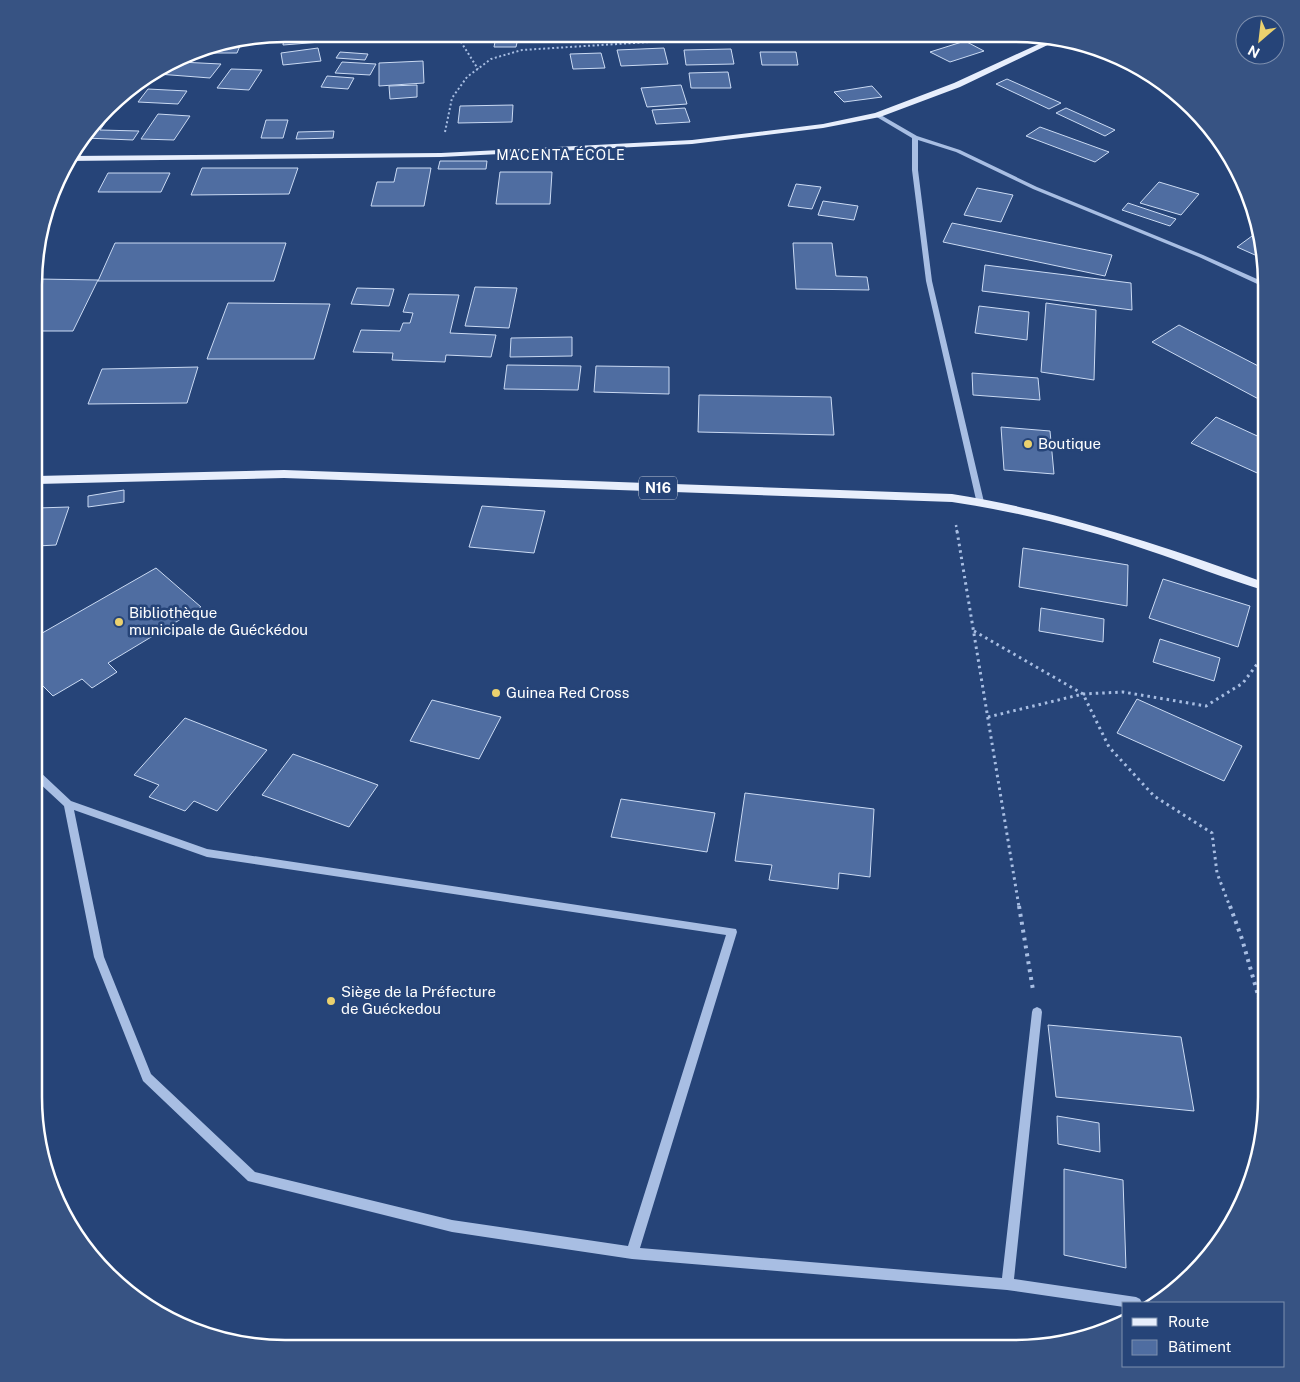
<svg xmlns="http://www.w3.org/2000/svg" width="1300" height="1382" viewBox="0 0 1300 1382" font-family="'Public Sans',sans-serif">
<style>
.building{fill:#4f6da1;stroke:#cadaf3}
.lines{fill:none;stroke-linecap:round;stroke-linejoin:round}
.path-far3{stroke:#a8bee3;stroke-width:2;stroke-dasharray:2 2.5;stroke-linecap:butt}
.path-far2{stroke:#a8bee3;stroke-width:2.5;stroke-dasharray:2 3;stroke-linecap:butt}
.path-far1{stroke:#a8bee3;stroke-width:3;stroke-dasharray:2.5 4;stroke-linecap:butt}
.path{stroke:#a8bee3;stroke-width:4;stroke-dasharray:3 5;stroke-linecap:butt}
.minor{fill:#a8bee3;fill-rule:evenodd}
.major{fill:#e7eefc;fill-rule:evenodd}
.poi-dot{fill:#ebd16e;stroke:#264478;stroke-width:2}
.labels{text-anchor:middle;stroke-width:5;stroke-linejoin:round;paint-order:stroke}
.far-neighbourhood-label{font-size:14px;letter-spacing:1px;fill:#fff;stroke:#264478}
.shield{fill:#264478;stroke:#bec7d6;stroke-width:1}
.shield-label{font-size:14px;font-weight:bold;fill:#fff}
.poi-label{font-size:15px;fill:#fff;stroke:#264478;text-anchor:start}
.rim{fill:none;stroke:#fff;stroke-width:2.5}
</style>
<rect width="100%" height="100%" fill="#264478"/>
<g class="building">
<polygon points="284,34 321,34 321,42 283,45"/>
<polygon points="358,34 398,34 361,39"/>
<polygon points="466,34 519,34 516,47 494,47 495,42 464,42"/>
<polygon points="242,41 237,53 194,53 204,47"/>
<polygon points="965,41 984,51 950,62 930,52"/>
<polygon points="318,48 321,61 283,65 281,53"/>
<polygon points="664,48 668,64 621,66 617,50"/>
<polygon points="731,49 734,64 686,65 684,50"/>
<polygon points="340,52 368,54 365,60 336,58"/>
<polygon points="760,52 796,52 798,65 762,65"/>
<polygon points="601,53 605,68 573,69 570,54"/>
<polygon points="423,61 424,83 379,86 379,63"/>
<polygon points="180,62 221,64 210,78 158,74"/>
<polygon points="342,62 376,64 370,75 335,73"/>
<polygon points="231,69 262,70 249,90 217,88"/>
<polygon points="728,72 731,88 691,88 689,73"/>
<polygon points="327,76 354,78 348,89 321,87"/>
<polygon points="1007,79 1061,103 1049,109 996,84"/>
<polygon points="417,85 417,97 390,99 389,86"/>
<polygon points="681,85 687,104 647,107 641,88"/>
<polygon points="872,86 882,97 844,102 834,92"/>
<polygon points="148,89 187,91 178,104 138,102"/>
<polygon points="513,105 512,122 458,123 460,106"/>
<polygon points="685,108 690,122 656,124 652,110"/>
<polygon points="1066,108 1115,130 1105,136 1056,113"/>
<polygon points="109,109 115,109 100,130 139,131 133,140 85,138"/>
<polygon points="158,114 190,116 174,140 141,139"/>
<polygon points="266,120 288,120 283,138 261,138"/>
<polygon points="1040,127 1109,152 1095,162 1026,136"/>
<polygon points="334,131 333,138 296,139 298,132"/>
<polygon points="440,161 487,161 486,169 438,169"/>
<polygon points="202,168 298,168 289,194 191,195"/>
<polygon points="397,168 431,168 424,206 371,206 377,182 394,182"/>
<polygon points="500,172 552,172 550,204 496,204"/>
<polygon points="108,173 170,173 161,192 98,192"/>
<polygon points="1159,182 1199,194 1181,215 1140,203"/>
<polygon points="796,184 821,187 812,209 788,206"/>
<polygon points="977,188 1013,195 1001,222 964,215"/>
<polygon points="823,201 858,206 854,220 818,215"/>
<polygon points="1128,203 1176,219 1170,226 1122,210"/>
<polygon points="952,223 1112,255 1105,276 943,242"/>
<polygon points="1252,236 1260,240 1264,259 1237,247"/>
<polygon points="115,243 286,243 274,281 98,281"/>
<polygon points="793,243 832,243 836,276 867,277 869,290 796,289"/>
<polygon points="985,265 1131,283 1132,310 982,291"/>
<polygon points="38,279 98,280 73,331 38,331"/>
<polygon points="475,287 517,288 509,328 465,326"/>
<polygon points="357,288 394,289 389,306 351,304"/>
<polygon points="409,294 459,295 450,333 496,335 491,357 446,355 445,362 392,360 393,353 353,352 361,330 400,331 403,323 410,323 413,313 403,312"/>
<polygon points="228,303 330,304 314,359 207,359"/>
<polygon points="1046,303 1096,310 1094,380 1041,372"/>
<polygon points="979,306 1029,312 1027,340 975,333"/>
<polygon points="1179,325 1266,370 1266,403 1152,342"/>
<polygon points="572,337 572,356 510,357 511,338"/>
<polygon points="507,365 581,366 578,390 504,389"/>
<polygon points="596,366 669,367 669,394 594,392"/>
<polygon points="198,367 187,403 88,404 102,369"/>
<polygon points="972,373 1038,378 1040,400 973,395"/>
<polygon points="699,395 831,397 834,435 698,432"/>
<polygon points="1216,417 1266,440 1266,477 1191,443"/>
<polygon points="1001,427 1050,431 1054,474 1004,470"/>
<polygon points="124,490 124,502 88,507 88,496"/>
<polygon points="482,506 545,511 534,553 469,547"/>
<polygon points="69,507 56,545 37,546 37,508"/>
<polygon points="1023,548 1128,565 1127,606 1019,587"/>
<polygon points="156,568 201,607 108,663 117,672 92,688 82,679 53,696 36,679 37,636"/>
<polygon points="1163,579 1250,606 1238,647 1149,618"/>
<polygon points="1041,608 1104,619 1103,642 1039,631"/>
<polygon points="1160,639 1220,658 1214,681 1153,662"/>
<polygon points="1137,699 1242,746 1224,781 1117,733"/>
<polygon points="432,700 501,717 479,759 410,741"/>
<polygon points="185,718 267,750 217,811 194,801 185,811 149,797 159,785 134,775"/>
<polygon points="293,754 378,785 349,827 262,795"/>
<polygon points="745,793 874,809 870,877 839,873 838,889 769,880 772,865 735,861"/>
<polygon points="621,799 715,813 707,852 611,837"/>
<polygon points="1048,1025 1181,1037 1194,1111 1056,1097"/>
<polygon points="1057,1116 1099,1123 1100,1152 1058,1144"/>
<polygon points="1064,1169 1123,1180 1126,1268 1064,1255"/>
</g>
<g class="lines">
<g class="path-far3">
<polyline points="456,34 478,69"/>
<polyline points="445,132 452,98 467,77 491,59 522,50 649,42 690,42"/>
</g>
<polyline class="path-far2" points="956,525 957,532"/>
<g class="path-far1">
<polyline points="957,531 1019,907"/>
<polyline points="974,631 1083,694 1109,747 1154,796 1212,833 1217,873 1230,907"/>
<polyline points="988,717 1083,694 1123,692 1206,706 1243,683 1266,652"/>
</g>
<g class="path">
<polyline points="1019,906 1033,990"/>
<polyline points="1230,906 1242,939 1266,1023"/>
</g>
<g class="minor">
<polygon points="875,114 879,114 917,136 960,150 1037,187 1203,255 1266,283 1266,288 1199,257 1033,189 956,152 918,140 918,170 932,281 984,502 980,505 977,504 926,281 912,170 912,138 875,116"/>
<path d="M 36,770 L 39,771 L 71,801 L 207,849 L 736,929 L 737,932 L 640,1248 L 1002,1278 L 1032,1012 L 1033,1009 L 1037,1007 L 1041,1009 L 1042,1012 L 1014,1279 L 1136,1297 L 1140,1299 L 1142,1303 L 1124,1303 L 1124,1307 L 1007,1290 L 632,1259 L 452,1232 L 248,1181 L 143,1081 L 94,957 L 64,806 L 36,780 ZM 74,810 L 207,857 L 726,935 L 628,1246 L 452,1220 L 255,1172 L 151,1074 L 104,957 Z"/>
</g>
<g class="major">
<polygon points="1052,38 1058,40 960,87 880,117 823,128 692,144 441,157 67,161 70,156 441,153 692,140 823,124 875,113 954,83"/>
<path d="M 284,470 L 952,494 C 1060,511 1163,546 1266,583 L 1266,591 C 1226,579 1187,563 1147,550 C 1083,528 1019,512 952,502 L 284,478 L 37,484 L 37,476 Z"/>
</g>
</g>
<g class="poi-dot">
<circle cx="1028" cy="444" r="5"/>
<circle cx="119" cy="622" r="5"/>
<circle cx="496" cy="693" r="5"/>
<circle cx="331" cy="1001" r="5"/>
</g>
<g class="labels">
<g class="far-neighbourhood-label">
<text x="561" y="160">MACENTA ÉCOLE</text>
</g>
<rect class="shield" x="639" y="476.5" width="38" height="23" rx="4"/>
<g class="shield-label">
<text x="658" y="493">N16</text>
</g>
<g class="poi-label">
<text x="1038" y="449">Boutique</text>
<text x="129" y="618">Bibliothèque<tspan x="129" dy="17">municipale de Guéckédou</tspan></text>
<text x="506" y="698">Guinea Red Cross</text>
<text x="341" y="997">Siège de la Préfecture<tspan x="341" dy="17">de Guéckedou</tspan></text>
</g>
</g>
<path d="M0 0H1300V1382H0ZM285 42H1015A243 243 0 0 1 1258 285V1097A243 243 0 0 1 1015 1340H285A243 243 0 0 1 42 1097V285A243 243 0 0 1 285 42Z" fill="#375383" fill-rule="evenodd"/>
<path class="rim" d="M285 42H1015A243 243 0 0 1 1258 285V1097A243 243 0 0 1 1015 1340H285A243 243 0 0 1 42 1097V285A243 243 0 0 1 285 42Z"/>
<rect x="1122" y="1302" width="162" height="65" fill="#264478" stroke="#7d8fae"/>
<rect x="1132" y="1318" width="25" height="8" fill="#e7eefc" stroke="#7d8fae"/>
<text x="1168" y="1327" font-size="15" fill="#ffffff">Route</text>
<rect x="1132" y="1340" width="25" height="15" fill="#4f6da1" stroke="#7d8fae"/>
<text x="1168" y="1352" font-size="15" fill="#ffffff">Bâtiment</text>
<g transform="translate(1260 40) rotate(208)"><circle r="24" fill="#264478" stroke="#7d8fae"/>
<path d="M0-4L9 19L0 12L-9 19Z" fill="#ebd16e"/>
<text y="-8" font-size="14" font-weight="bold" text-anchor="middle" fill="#ffffff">N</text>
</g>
</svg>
